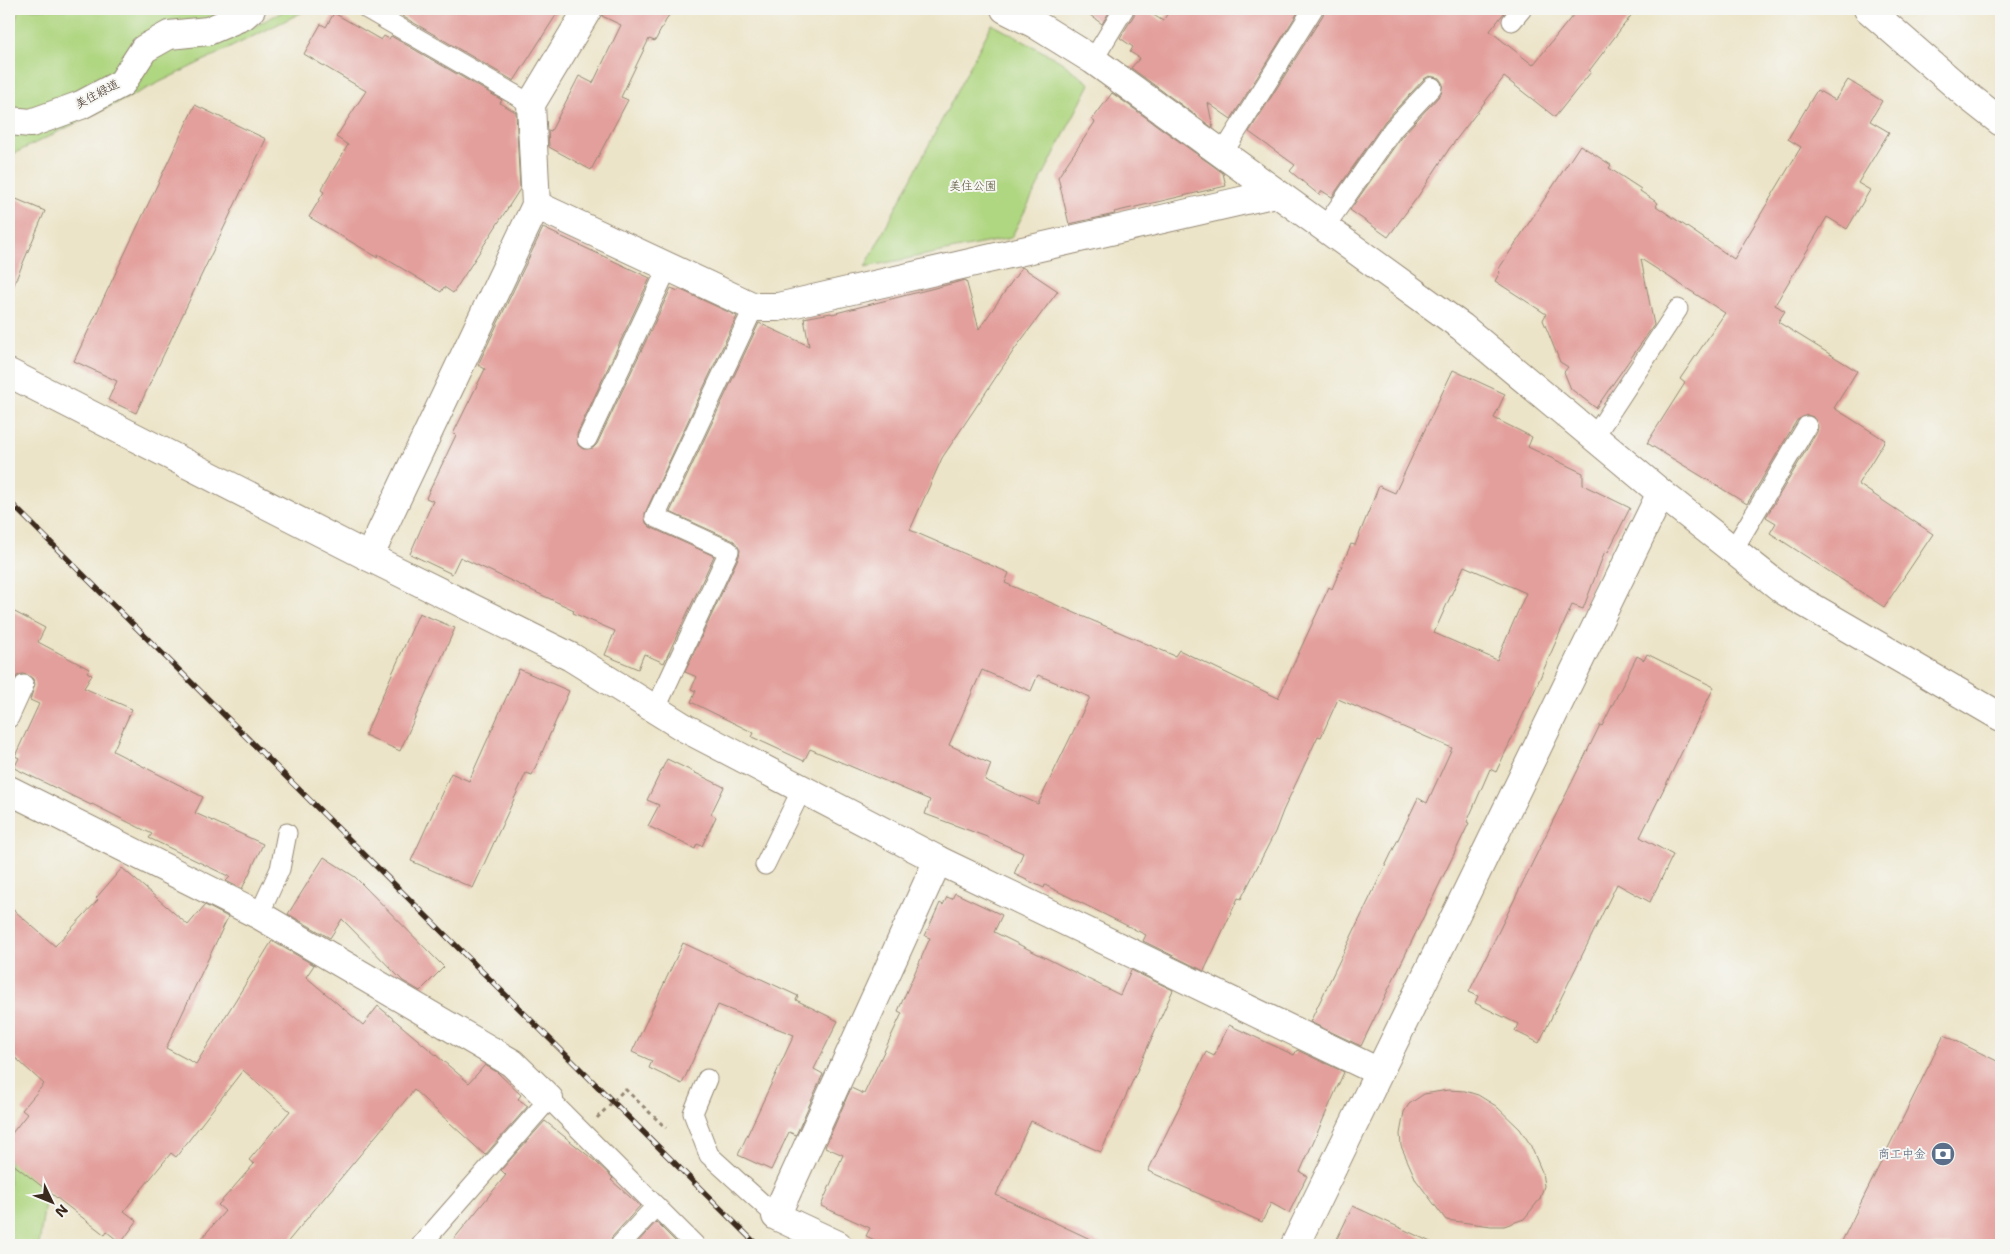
<svg xmlns="http://www.w3.org/2000/svg" width="2010" height="1254" viewBox="0 0 2010 1254" font-family="'Shantell Sans','Klee One',sans-serif">
<style>
.green{fill:#afd680;stroke:#75804f}
.building{fill:#e39f9b;fill-rule:evenodd}
.lines{fill:none;stroke-linecap:round;stroke-linejoin:round}
.lane-casing{stroke:#948773;stroke-width:21}
.street-casing{stroke:#948773;stroke-width:30}
.path{stroke:#948773;stroke-width:3;stroke-dasharray:4 4;stroke-linecap:butt}
.lane{stroke:#fff;stroke-width:19}
.street{stroke:#fff;stroke-width:28}
.rail-casing{stroke:#3b2a1e;stroke-width:5.5}
.rail{stroke:#f6f6f2;stroke-width:4;stroke-dasharray:11;stroke-linecap:butt}
.path-bridge{stroke:#948773;stroke-width:3;stroke-dasharray:4 4;stroke-linecap:butt}
.labels{text-anchor:middle;stroke-width:4;stroke-linejoin:round;paint-order:stroke}
.street-label{font-size:12px;fill:#3b2a1e;stroke:#f6f6f2}
.park-label{font-size:12px;fill:#585536;stroke:#f6f6f2}
.service-label{font-size:12px;fill:#4e5e75;stroke:#f6f6f2;text-anchor:end}
</style>
<rect width="100%" height="100%" fill="#f6f6f2"/>
<filter id="ink" filterUnits="userSpaceOnUse"><feTurbulence type="fractalNoise" baseFrequency=".02" numOctaves="2"/><feDisplacementMap in="SourceGraphic" scale="10" xChannelSelector="R" yChannelSelector="G"/><feConvolveMatrix kernelMatrix="1 2 1 2 8 2 1 2 1" color-interpolation-filters="sRGB"/></filter>
<filter id="wash" filterUnits="userSpaceOnUse"><feTurbulence type="fractalNoise" baseFrequency=".0096" numOctaves="4" result="noise"/><feDisplacementMap in="SourceGraphic" scale="20" xChannelSelector="R" yChannelSelector="G"/><feGaussianBlur stdDeviation="1.12" result="paint"/><feColorMatrix in="noise" values="0 0 0 0 0 0 0 0 0 0 0 0 0 0 0 0 0 1.4 0 .05"/><feComposite in="paint" operator="in"/></filter>
<g filter="url(#wash)">
<rect width="100%" height="100%" fill="#ece4c8"/>
<g class="green">
<polygon points="20,9 135,9 140,11 147,9 233,9 110,80 27,114 9,111 9,35"/>
<polygon points="288,9 309,9 9,156 9,133 173,46 198,43 233,37"/>
<polygon points="992,24 1060,61 1090,84 1011,238 865,267"/>
<polygon points="9,1155 47,1189 39,1245 9,1245"/>
</g>
<g id="blocks">
<g class="building">
<polygon points="406,9 560,9 514,81 402,16"/>
<polygon points="604,9 672,9 655,41 649,39 621,97 628,100 591,170 549,147 548,130 551,131 579,76 593,83 621,25 602,16"/>
<polygon points="1082,9 1111,9 1102,24"/>
<polygon points="1135,9 1144,9 1163,21 1170,9 1300,9 1231,119 1208,103 1213,128 1131,68 1140,58 1130,52 1133,47 1120,38 1134,15"/>
<polygon points="1324,9 1507,9 1490,31 1533,65 1578,9 1636,9 1589,71 1591,72 1555,117 1504,77 1449,149 1419,195 1388,237 1350,210 1402,136 1441,94 1443,84 1439,78 1429,76 1424,79 1385,121 1332,197 1322,191 1319,195 1290,171 1295,165 1249,132 1323,15"/>
<polygon points="334,13 381,40 384,36 389,39 391,36 502,100 500,103 516,112 520,189 453,293 444,287 441,292 378,254 377,257 309,217 324,192 321,190 348,145 336,137 366,91 304,54 321,24 326,27"/>
<polygon points="1848,80 1882,101 1870,121 1889,132 1858,183 1870,190 1847,229 1827,217 1775,305 1785,311 1778,322 1857,371 1834,408 1885,440 1858,484 1933,534 1884,607 1770,533 1776,523 1766,517 1817,432 1818,426 1813,417 1807,415 1797,420 1747,504 1647,443 1685,383 1680,379 1725,313 1641,259 1654,325 1596,408 1571,389 1564,372 1568,367 1560,362 1543,320 1546,314 1495,281 1500,272 1498,270 1580,145 1611,165 1609,168 1641,189 1640,191 1658,203 1656,206 1734,259 1801,147 1788,139 1817,90 1835,100"/>
<polygon points="1112,93 1223,173 1226,186 1114,212 1115,214 1069,224 1058,177 1095,122 1092,120"/>
<polygon points="195,105 266,139 136,413 108,400 117,381 74,361"/>
<polygon points="9,196 45,211 9,296"/>
<polygon points="543,228 650,278 577,434 578,445 583,449 593,448 597,444 671,288 678,291 679,289 737,316 645,513 646,523 650,527 714,556 664,663 644,654 638,669 605,655 615,631 573,613 574,610 460,557 452,574 410,554 433,501 426,498 456,435 453,434 485,369 478,365"/>
<path d="M 1022,267 L 1058,291 L 1014,350 L 942,458 L 910,530 L 1009,573 L 1005,583 L 1175,656 L 1179,650 L 1278,698 L 1329,587 L 1332,589 L 1351,544 L 1355,545 L 1379,486 L 1395,493 L 1453,370 L 1505,394 L 1494,418 L 1532,437 L 1528,447 L 1583,473 L 1583,485 L 1630,508 L 1608,552 L 1605,551 L 1583,609 L 1572,605 L 1533,694 L 1496,772 L 1490,769 L 1467,822 L 1469,823 L 1361,1046 L 1310,1022 L 1418,798 L 1427,803 L 1452,748 L 1338,699 L 1321,737 L 1318,736 L 1283,811 L 1275,832 L 1241,899 L 1238,898 L 1204,971 L 1143,941 L 1146,935 L 1045,885 L 1044,888 L 1014,874 L 1023,853 L 987,837 L 925,814 L 930,800 L 810,749 L 804,761 L 752,737 L 754,733 L 691,702 L 696,691 L 691,689 L 697,677 L 685,672 L 739,556 L 740,550 L 734,541 L 670,512 L 759,323 L 809,346 L 804,318 L 831,313 L 832,314 L 966,280 L 979,329 ZM 1464,566 L 1526,593 L 1497,660 L 1434,633 ZM 982,670 L 1031,691 L 1038,675 L 1090,697 L 1038,804 L 985,780 L 991,764 L 949,745 Z"/>
<polygon points="9,609 45,628 38,642 89,669 87,672 92,675 84,688 132,709 113,751 203,797 195,813 263,844 242,889 226,881 230,877 149,838 152,834 92,804 91,805 14,768 19,758 15,756 39,704 30,700 35,684 33,679 28,675 22,674 17,676 9,691"/>
<polygon points="419,613 455,628 400,751 365,735"/>
<polygon points="1647,654 1714,687 1640,837 1673,855 1650,902 1617,884 1539,1043 1515,1031 1518,1024 1475,1003 1478,996 1469,992 1600,725 1602,726 1637,656 1644,660"/>
<polygon points="519,669 569,691 532,775 526,773 473,888 411,861 451,773 469,781"/>
<polygon points="667,759 724,787 711,814 716,817 702,846 697,844 695,849 648,826 659,805 647,800"/>
<polygon points="324,857 355,877 444,967 420,991 403,981 342,919 330,938 288,914"/>
<polygon points="122,868 188,925 205,905 228,917 166,1048 196,1064 272,941 314,965 306,977 363,1025 378,1006 469,1083 485,1065 497,1072 521,1095 518,1099 528,1106 485,1155 414,1090 285,1245 196,1245 225,1211 218,1205 254,1164 249,1160 290,1111 243,1070 176,1157 171,1153 124,1211 137,1221 121,1243 107,1232 105,1235 9,1161 9,1137 27,1114 22,1110 44,1084 9,1052 9,906 55,946 98,900 96,898"/>
<polygon points="955,893 1002,915 994,932 1120,995 1131,970 1173,990 1101,1152 1031,1121 996,1195 1103,1245 886,1245 866,1236 870,1228 821,1206 843,1155 825,1147 851,1088 864,1094 902,1013 898,1011 930,938 925,936 940,903 943,905 947,897 952,899"/>
<polygon points="683,943 798,996 796,1000 838,1021 814,1069 823,1074 796,1135 789,1132 771,1170 738,1155 794,1035 718,1005 682,1084 649,1068 652,1061 632,1052"/>
<polygon points="1229,1025 1294,1055 1297,1050 1344,1072 1300,1172 1307,1176 1289,1213 1271,1203 1262,1222 1148,1171 1206,1052 1214,1056"/>
<polygon points="1944,1035 2001,1063 2001,1245 1840,1245"/>
<polygon points="1448,1090 1465,1091 1478,1095 1496,1106 1520,1129 1530,1144 1542,1172 1544,1186 1540,1199 1524,1219 1504,1226 1491,1226 1446,1220 1416,1180 1401,1146 1400,1134 1404,1112 1409,1104 1424,1094"/>
<polygon points="545,1121 595,1161 613,1178 611,1180 640,1206 612,1237 609,1245 449,1245 506,1175 501,1170"/>
<polygon points="1353,1206 1437,1245 1334,1245"/>
<polygon points="656,1222 679,1245 635,1245"/>
</g>
</g>
</g>
<g filter="url(#ink)">
<use href="#blocks" fill-opacity="0" stroke="#948773" stroke-width="1"/>
<g class="lines">
<g class="lane-casing">
<g id="lane">
<polyline points="367,9 531,104"/>
<polyline points="1512,21 1522,9"/>
<polyline points="1093,60 1124,9"/>
<polyline points="1223,153 1313,9"/>
<polyline points="1324,228 1393,129 1432,87"/>
<polyline points="1594,437 1678,309"/>
<polyline points="587,439 668,267"/>
<polyline points="1733,550 1807,426"/>
<polyline points="656,708 729,551 655,517 754,307"/>
<polyline points="9,718 24,685"/>
<polyline points="765,865 802,789"/>
<polyline points="259,915 280,869 287,833"/>
<polyline points="707,1079 693,1113 709,1155 776,1216"/>
<polyline points="421,1245 549,1099 695,1245"/>
<polyline points="620,1245 656,1206"/>
</g>
</g>
<g class="street-casing">
<g id="street">
<polyline points="1005,9 1035,24 1093,60 1462,327 1661,493 1786,592 2001,717"/>
<polyline points="1868,9 1968,96 2001,122"/>
<polyline points="9,121 31,123 81,105 122,83 144,49 169,35 208,31 243,16 251,9"/>
<polyline points="536,205 754,307 778,307 1276,193"/>
<polyline points="9,373 369,557 571,657 685,728 938,860 1379,1072"/>
<polyline points="369,557 536,205 531,104 588,9"/>
<polyline points="9,790 259,915 512,1063 549,1099"/>
<polyline points="838,1245 776,1216 938,860"/>
<polyline points="1295,1245 1661,493"/>
</g>
</g>
<polyline class="path" points="625,1089 666,1128"/>
<use href="#lane" class="lane"/>
<use href="#street" class="street"/>
<g class="rail-casing">
<polyline id="rail" points="9,501 757,1245"/>
</g>
<use href="#rail" class="rail"/>
<polyline class="path-bridge" points="597,1118 625,1089"/>
</g>
</g>
<defs>
<g id="bank-disc" transform="scale(1.25)"><circle r="9.5" fill="#5c6f8a" stroke="#f6f6f2"/><path d="M-6-4H6V4H-6ZM0-2.3a2.3 2.3 0 1 0 0 4.6a2.3 2.3 0 1 0 0-4.6Z" fill="#fff"/></g>
</defs>
<g fill-rule="evenodd">
<use href="#bank-disc" x="1943" y="1154"/>
</g>
<g class="labels">
<g class="street-label">
<text transform="translate(97 94) rotate(-28)" y="4">美住緑道</text>
</g>
<g class="park-label">
<text x="973" y="190">美住公園</text>
</g>
<g class="service-label">
<text x="1926" y="1158">商工中金</text>
</g>
</g>
<rect width="2010" height="1254" fill="none" stroke="#f6f6f2" stroke-width="30"/>
<g transform="translate(52 1202) rotate(133)" stroke="#f6f6f2" stroke-width="4" paint-order="stroke">
<path d="M0-4L9 19L0 12L-9 19Z" fill="#3b2a1e"/>
<text y="-8" font-size="14" font-weight="bold" text-anchor="middle" fill="#3b2a1e">N</text>
</g>
</svg>
